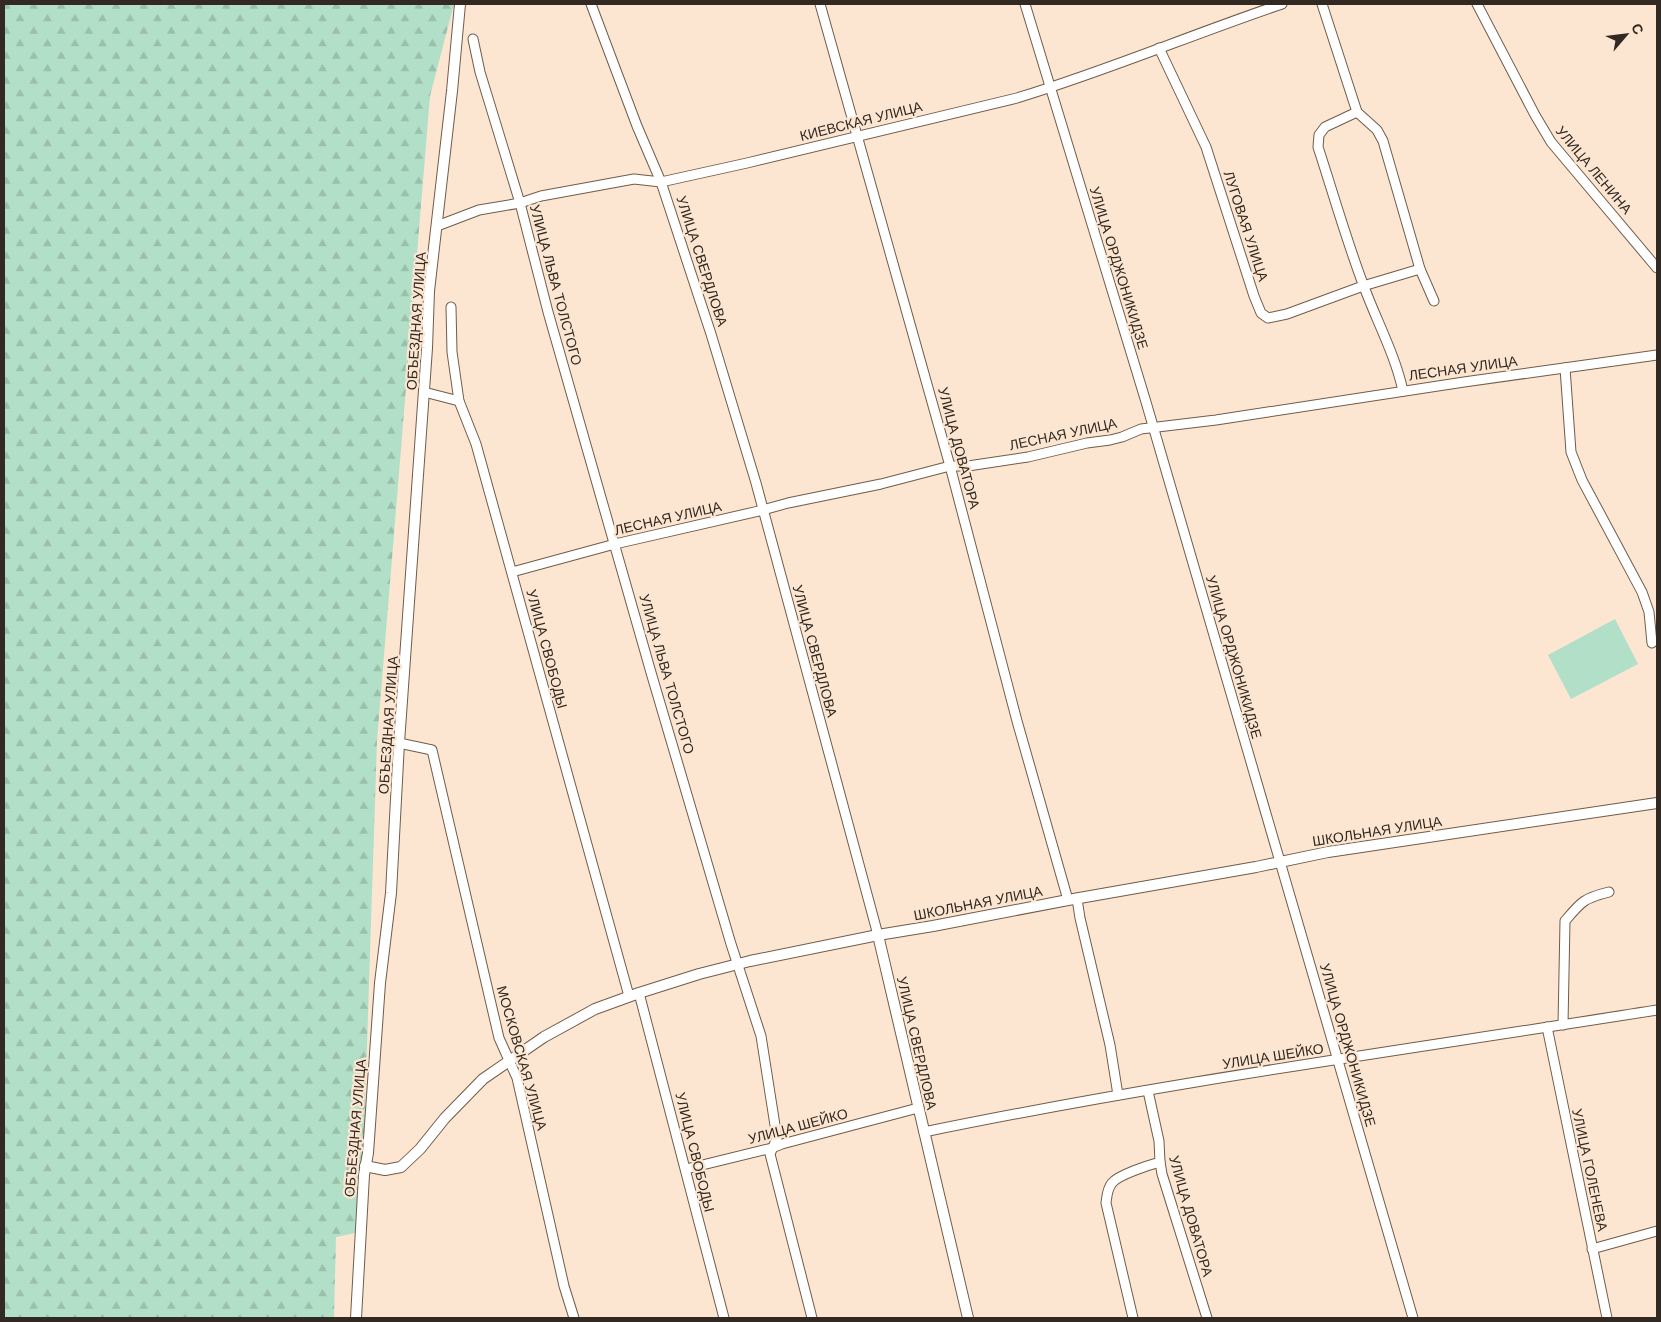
<svg xmlns="http://www.w3.org/2000/svg" width="1661" height="1322" viewBox="0 0 1661 1322" font-family="Arial,sans-serif">
<style>
.grass{fill:#b2dfc8}
.forest{fill:url(#forest-firs)}
.lines{fill:none;stroke-linecap:round;stroke-linejoin:round}
.minor-casing{stroke:#705c4a;stroke-width:11}
.tertiary-casing{stroke:#705c4a;stroke-width:12}
.minor{stroke:#fff;stroke-width:9}
.tertiary{stroke:#fff;stroke-width:10}
.labels{text-anchor:middle;stroke-width:4.5;stroke-linejoin:round;paint-order:stroke}
.street-label{font-size:14px;fill:#322a22;stroke:#fce6d1}
</style>
<defs>
<pattern id="forest-firs" width="22" height="20" patternUnits="userSpaceOnUse" patternTransform="scale(1.25)"><rect width="22" height="20" fill="#b2dfc8"/><path d="M5 1l3.5 6h-7zM16 11l3.5 6h-7z" fill="#9ac0ac"/></pattern>
</defs>
<rect width="100%" height="100%" fill="#fce6d1"/>
<polygon class="grass" points="1615,619 1638,664 1571,699 1548,655"/>
<polygon class="forest" points="4,4 454,4 430,96 377,741 363,1167 365,1231 336,1237 334,1318 4,1318"/>
<g class="lines">
<g class="minor-casing">
<g id="minor">
<polyline points="591,4 637,126 661,182 711,334 756,483 878,935"/>
<polyline points="820,4 950,466 1017,721 1068,900"/>
<polyline points="1025,4 1146,402 1413,1318"/>
<path d="M 1322,4 L 1357,112 L 1325,127 L 1319,135 L 1318,147 C 1333,193 1346,239 1363,284 C 1376,320 1395,354 1403,391"/>
<polyline points="1477,4 1535,115 1551,142 1657,268"/>
<polyline points="473,39 480,72 520,203 548,312 652,676 731,944 761,1036 777,1138 770,1154 812,1318"/>
<polyline points="1159,48 1206,147 1254,296 1261,313 1268,318 1287,314 1363,286 1420,269"/>
<polyline points="1357,112 1377,130 1383,141 1420,269 1434,301"/>
<path d="M 437,226 L 479,210 L 520,203 L 541,196 L 634,179 L 661,182 L 747,163 L 1017,98 C 1106,71 1193,34 1282,4"/>
<polyline points="451,307 452,352 459,401 476,444 629,996"/>
<polyline points="1565,368 1571,452 1582,480 1642,592 1649,612 1652,643"/>
<polyline points="424,392 459,401"/>
<polyline points="512,572 615,544 763,510 788,503 881,484 950,466 968,466 1028,457 1087,443 1110,440 1122,437 1141,429 1216,420 1464,382 1657,355"/>
<polyline points="399,743 432,750 499,1038 517,1078 564,1286 574,1318"/>
<polyline points="1077,899 1080,918 1110,1045 1118,1095"/>
<polyline points="639,993 724,1318"/>
<path d="M 1563,1025 L 1565,921 C 1581,902 1584,898 1609,892"/>
<polyline points="1547,1027 1607,1318"/>
<polyline points="1148,1091 1159,1141 1160,1162 1162,1174 1207,1318"/>
<path d="M 924,1132 C 1166,1082 1412,1049 1657,1010"/>
<polyline points="686,1169 772,1148 782,1144 918,1108"/>
<polyline points="1592,1249 1657,1231"/>
<path d="M 1133,1318 L 1106,1203 C 1107,1196 1107,1189 1112,1183 C 1118,1175 1149,1165 1160,1162"/>
</g>
</g>
<g class="tertiary-casing">
<g id="tertiary">
<polyline points="878,935 968,1318"/>
<polyline points="365,1166 385,1170 401,1167 420,1149 445,1118 483,1079 544,1037 595,1009 639,993 699,974 750,961 878,935 933,926 1068,900 1256,867 1328,852 1657,803"/>
<polyline points="356,1318 364,1175 368,1153 380,983 391,893 399,743 427,348 429,291 452,91 460,4"/>
</g>
</g>
<use href="#minor" class="minor"/>
<use href="#tertiary" class="tertiary"/>
</g>
<g class="labels">
<g class="street-label">
<text transform="translate(861 121) rotate(-14)" y="5">КИЕВСКАЯ УЛИЦА</text>
<text transform="translate(1594 170) rotate(50)" y="5">УЛИЦА ЛЕНИНА</text>
<text transform="translate(1246 226) rotate(72)" y="5">ЛУГОВАЯ УЛИЦА</text>
<text transform="translate(702 261) rotate(72)" y="5">УЛИЦА СВЕРДЛОВА</text>
<text transform="translate(1119 268) rotate(73)" y="5">УЛИЦА ОРДЖОНИКИДЗЕ</text>
<text transform="translate(556 285) rotate(75)" y="5">УЛИЦА ЛЬВА ТОЛСТОГО</text>
<text transform="translate(416 321) rotate(-86)" y="5">ОБЪЕЗДНАЯ УЛИЦА</text>
<text transform="translate(1463 368) rotate(-8)" y="5">ЛЕСНАЯ УЛИЦА</text>
<text transform="translate(1063 434) rotate(-12)" y="5">ЛЕСНАЯ УЛИЦА</text>
<text transform="translate(959 448) rotate(75)" y="5">УЛИЦА ДОВАТОРА</text>
<text transform="translate(668 518) rotate(-13)" y="5">ЛЕСНАЯ УЛИЦА</text>
<text transform="translate(547 649) rotate(75)" y="5">УЛИЦА СВОБОДЫ</text>
<text transform="translate(815 651) rotate(75)" y="5">УЛИЦА СВЕРДЛОВА</text>
<text transform="translate(1234 657) rotate(74)" y="5">УЛИЦА ОРДЖОНИКИДЗЕ</text>
<text transform="translate(667 674) rotate(74)" y="5">УЛИЦА ЛЬВА ТОЛСТОГО</text>
<text transform="translate(388 725) rotate(-86)" y="5">ОБЪЕЗДНАЯ УЛИЦА</text>
<text transform="translate(1377 831) rotate(-9)" y="5">ШКОЛЬНАЯ УЛИЦА</text>
<text transform="translate(978 903) rotate(-11)" y="5">ШКОЛЬНАЯ УЛИЦА</text>
<text transform="translate(917 1043) rotate(77)" y="5">УЛИЦА СВЕРДЛОВА</text>
<text transform="translate(1348 1045) rotate(74)" y="5">УЛИЦА ОРДЖОНИКИДЗЕ</text>
<text transform="translate(1273 1056) rotate(-9)" y="5">УЛИЦА ШЕЙКО</text>
<text transform="translate(522 1058) rotate(74)" y="5">МОСКОВСКАЯ УЛИЦА</text>
<text transform="translate(798 1126) rotate(-15)" y="5">УЛИЦА ШЕЙКО</text>
<text transform="translate(355 1128) rotate(-85)" y="5">ОБЪЕЗДНАЯ УЛИЦА</text>
<text transform="translate(695 1152) rotate(76)" y="5">УЛИЦА СВОБОДЫ</text>
<text transform="translate(1590 1170) rotate(78)" y="5">УЛИЦА ГОЛЕНЕВА</text>
<text transform="translate(1191 1216) rotate(74)" y="5">УЛИЦА ДОВАТОРА</text>
</g>
</g>
<rect width="1661" height="1322" fill="none" stroke="#322a22" stroke-width="10"/>
<g transform="translate(1626 35) rotate(62)" stroke="#fce6d1" stroke-width="4" paint-order="stroke">
<path d="M0-4L9 19L0 12L-9 19Z" fill="#322a22"/>
<text y="-8" font-size="14" font-weight="bold" text-anchor="middle" fill="#322a22">С</text>
</g>
</svg>
